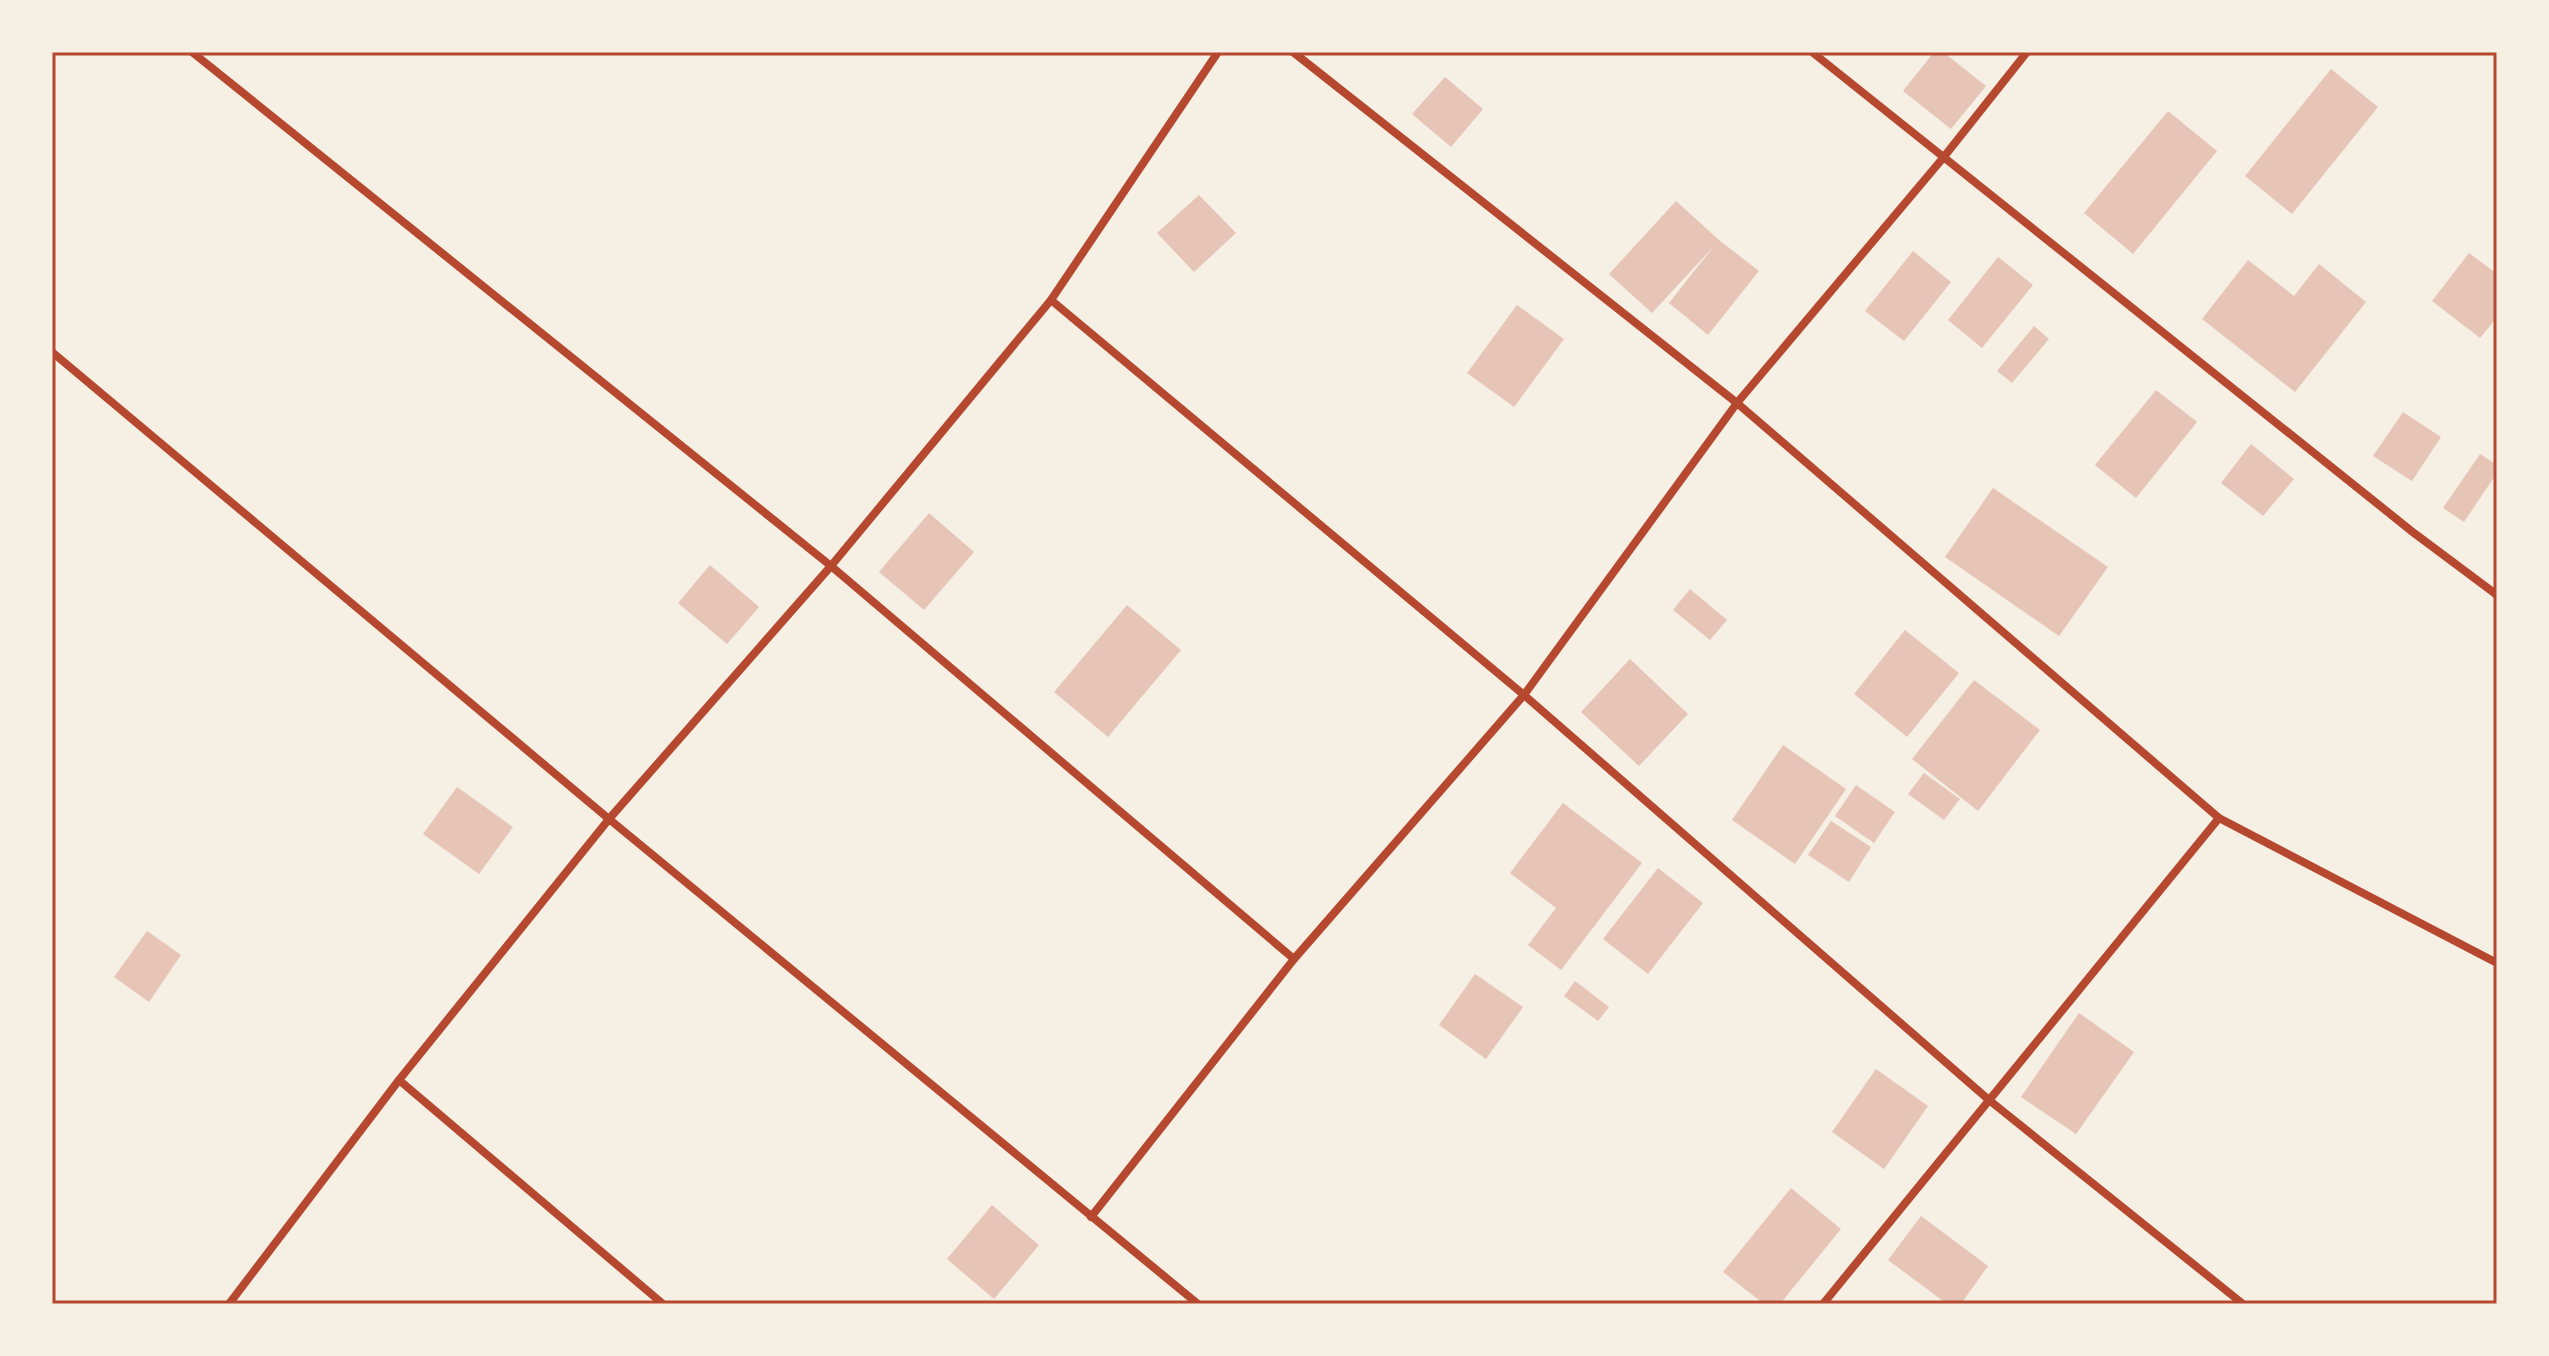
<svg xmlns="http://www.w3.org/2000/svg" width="2549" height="1356" viewBox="0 0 2549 1356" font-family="Signika,sans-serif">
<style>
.building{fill:#e6c5b7}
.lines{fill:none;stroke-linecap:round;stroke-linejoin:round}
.minor{stroke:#b5482f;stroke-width:8}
.neatline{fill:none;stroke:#b5482f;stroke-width:3}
</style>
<rect width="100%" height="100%" fill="#f6efe4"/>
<g class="building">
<polygon points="1934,52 1943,52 1986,86 1951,129 1903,91"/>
<polygon points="2331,69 2378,107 2292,214 2245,176"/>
<polygon points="1445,77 1483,109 1451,147 1412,114"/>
<polygon points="2168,111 2217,151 2133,254 2084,213"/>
<polygon points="1199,195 1236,233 1194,272 1157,233"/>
<polygon points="1676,201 1719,240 1759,271 1708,335 1669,303 1714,246 1652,313 1609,274"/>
<polygon points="1913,251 1951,282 1904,341 1865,311"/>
<polygon points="2469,253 2497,274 2497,317 2480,338 2432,301"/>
<polygon points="1998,257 2033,285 1982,348 1948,320"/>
<polygon points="2248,260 2294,296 2319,264 2366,302 2295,392 2202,319"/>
<polygon points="1517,305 1564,339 1514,407 1467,373"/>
<polygon points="2034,326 2049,339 2012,383 1997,371"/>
<polygon points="2156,390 2197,422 2136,498 2095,465"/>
<polygon points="2403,412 2441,437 2412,481 2373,456"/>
<polygon points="2251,444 2294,479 2263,516 2221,483"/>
<polygon points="2480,454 2497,465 2497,473 2464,522 2443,508"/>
<polygon points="1993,488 2108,567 2059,636 1945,557"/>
<polygon points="929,513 974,552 924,610 879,572"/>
<polygon points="710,565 759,607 727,644 678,603"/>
<polygon points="1690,589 1727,620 1710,640 1673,610"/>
<polygon points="1127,605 1181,650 1108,737 1054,692"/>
<polygon points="1905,630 1959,673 1907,737 1854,694"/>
<polygon points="1630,659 1688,714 1639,766 1581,712"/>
<polygon points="1974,680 2040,730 1978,811 1912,759"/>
<polygon points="1783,745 1846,789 1795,864 1732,820"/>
<polygon points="1924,773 1960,799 1944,820 1908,794"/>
<polygon points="1856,785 1895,812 1874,843 1835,816"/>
<polygon points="457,787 513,827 479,874 423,834"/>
<polygon points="1563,803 1642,863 1561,970 1528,945 1556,908 1510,873"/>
<polygon points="1831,821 1871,847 1849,882 1808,855"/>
<polygon points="1658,868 1703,903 1648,974 1603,939"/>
<polygon points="147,931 181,955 149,1002 114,977"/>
<polygon points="1475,974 1523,1007 1486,1059 1439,1025"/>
<polygon points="1575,981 1609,1007 1598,1021 1564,996"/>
<polygon points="2079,1013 2134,1052 2076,1134 2021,1097"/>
<polygon points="1876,1069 1928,1106 1884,1169 1832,1132"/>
<polygon points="1791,1188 1841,1229 1780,1304 1764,1304 1723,1272"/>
<polygon points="992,1205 1039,1245 994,1299 947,1259"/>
<polygon points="1921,1216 1988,1266 1961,1304 1947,1304 1888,1260"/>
</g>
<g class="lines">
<g class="minor">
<polyline points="192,52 831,566 1294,959"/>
<polyline points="1293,52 1737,403 2219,818 2497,963"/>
<polyline points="1812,52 2414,533 2497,595"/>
<polyline points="1051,300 1524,695 1989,1100 2243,1304"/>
<polyline points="52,352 609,819 1198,1304"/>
<polyline points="399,1080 663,1304"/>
<polyline points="1091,1217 1294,959 1524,695 1737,403 1943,158 2027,52"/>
<polyline points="229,1304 399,1080 609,819 831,566 1051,300 1218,52"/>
<polyline points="1823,1304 2219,818"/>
</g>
</g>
<rect width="2549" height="1356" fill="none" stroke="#f6efe4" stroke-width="108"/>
<rect x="54" y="54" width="2441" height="1248" class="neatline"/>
</svg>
